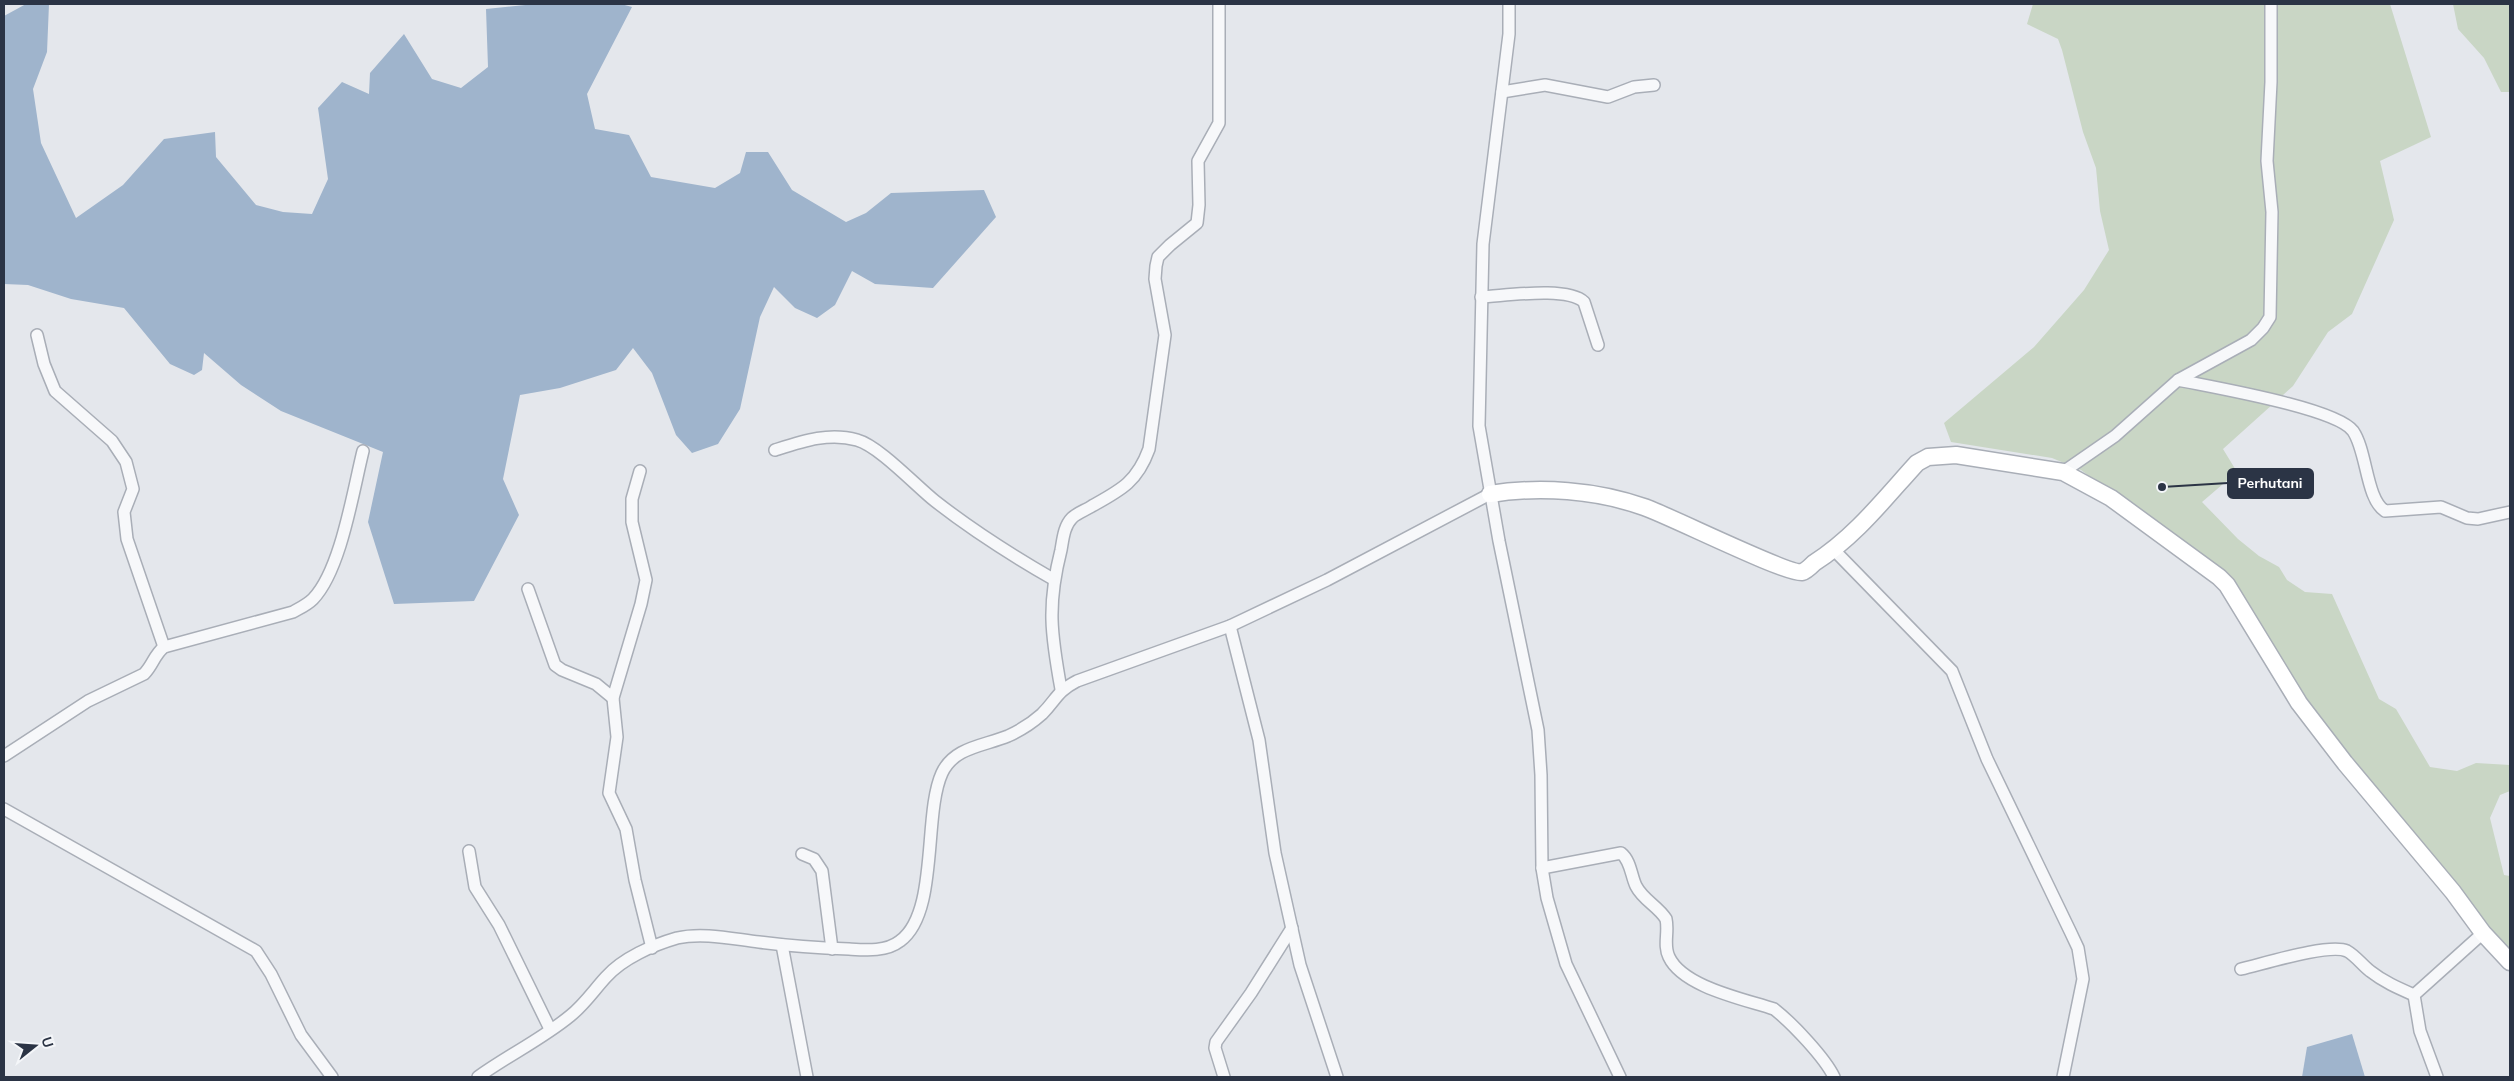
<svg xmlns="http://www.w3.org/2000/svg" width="2514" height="1081" viewBox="0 0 2514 1081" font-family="Mulish,sans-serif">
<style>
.green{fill:#c9d6c5}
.water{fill:#9fb4cc}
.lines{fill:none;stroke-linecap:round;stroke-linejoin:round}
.street-casing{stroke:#a9aeb7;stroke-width:14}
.secondary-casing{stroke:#a9aeb7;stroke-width:19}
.street{stroke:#f7f8fa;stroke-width:11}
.secondary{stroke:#fff;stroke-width:16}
.leader{fill:none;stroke:#2b3445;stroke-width:2}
.callout-dot{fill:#2b3445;stroke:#f4f6f9;stroke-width:2}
.callout{fill:#2b3445;stroke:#2b3445;stroke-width:2}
.callout-label{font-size:14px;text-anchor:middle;font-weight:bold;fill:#fff}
</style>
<rect width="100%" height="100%" fill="#e4e7ec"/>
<g class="green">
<polygon points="2033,4 2390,4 2431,137 2380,161 2394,220 2352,314 2328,332 2293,386 2223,449 2237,472 2202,502 2238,539 2259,556 2279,567 2287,580 2305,592 2332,594 2379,699 2396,709 2430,767 2457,771 2476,763 2510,765 2510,791 2500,795 2490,818 2504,875 2510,876 2510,951 2493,935 2303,699 2232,584 2081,470 2052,458 1951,442 1944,423 2034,347 2084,290 2109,250 2100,211 2096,168 2083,132 2062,50 2058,39 2027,24"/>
<polygon points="2453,4 2510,4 2510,92 2501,92 2484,58 2458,29"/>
</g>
<g class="water">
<polygon points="26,4 49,4 47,52 33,89 41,143 76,218 123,185 164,139 215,132 216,157 256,205 283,212 312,214 328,179 318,108 342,82 369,94 370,73 404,34 432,79 461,88 488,67 486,9 535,4 621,4 632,7 587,94 595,129 629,135 651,177 715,188 740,173 746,152 768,152 792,190 846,222 866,213 891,193 984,190 996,217 933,288 875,284 852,271 835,305 817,318 795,308 774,287 760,317 740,409 718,444 692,453 676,435 652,373 633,348 616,370 560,388 520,395 503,479 519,515 474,601 394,604 368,522 383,452 281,411 241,385 204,353 202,370 194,375 170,364 124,308 71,299 28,285 4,284 4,16"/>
<polygon points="2352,1034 2365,1077 2302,1077 2307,1047"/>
</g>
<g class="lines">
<g class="street-casing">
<g id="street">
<polyline points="1509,4 1509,34 1483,244 1479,426 1499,541 1538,730 1541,775 1542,868 1547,898 1566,964 1620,1077"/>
<polyline points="1502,92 1545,85 1608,97 1634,87 1654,85"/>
<path d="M 1481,297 C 1505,296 1567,286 1584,302 L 1598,345"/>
<polyline points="37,335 44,364 55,391 112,441 126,462 133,489 124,512 127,539 164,647"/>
<path d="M 2178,380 C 2211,387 2336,408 2353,431 C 2367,451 2366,499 2385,511 L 2441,507 L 2467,518 L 2478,519 L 2510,512"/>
<path d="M 775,450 C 803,441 829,432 857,440 C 879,446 916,486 935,501 C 972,530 1013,556 1053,579"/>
<polyline points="640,471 632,499 632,522 646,580 641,604 613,698 617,737 609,793 626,829 635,880 652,948"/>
<polyline points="2063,472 2115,436 2178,380 2251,340 2263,328 2270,317 2272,212 2267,161 2271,82 2271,4"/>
<polyline points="1834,550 1952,671 1987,759 2070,931 2078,948 2083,979 2063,1077"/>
<polyline points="528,589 555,665 562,670 596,684 613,698"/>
<polyline points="1230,626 1259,740 1275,853 1300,965 1337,1077"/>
<path d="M 1061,689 C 1051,634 1047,605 1061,550 C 1063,539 1064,526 1072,518 C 1077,513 1086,510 1092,506 C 1121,490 1137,482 1149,449 L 1165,335 L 1155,279 L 1156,266 L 1158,257 L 1170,245 L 1197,223 L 1199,205 L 1198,161 L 1219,123 L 1219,4"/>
<path d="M 4,756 L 88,701 L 144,674 C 153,665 154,655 164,647 L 293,612 C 300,608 307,605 313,599 C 341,570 353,491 363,451"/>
<polyline points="4,809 256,951 271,974 301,1035 332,1077"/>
<polyline points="469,851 475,887 499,925 550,1029"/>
<polyline points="802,854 814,859 822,871 832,949"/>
<path d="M 1542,868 L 1621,853 C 1631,861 1631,876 1636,886 C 1643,900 1658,906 1666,919 C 1669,932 1663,945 1669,957 C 1683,987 1744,999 1774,1009 C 1792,1023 1825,1058 1834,1077"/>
<polyline points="782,945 807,1077"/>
<path d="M 2241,969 C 2263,964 2329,943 2347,951 C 2356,956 2362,965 2370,971 C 2384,982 2398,988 2414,995"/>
<path d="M 478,1077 C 507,1056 542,1039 570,1016 C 584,1005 594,990 606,977 C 623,958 653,945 677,938 C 703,932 733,939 759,942 C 789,946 819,948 849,949 C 865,950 886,952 900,941 C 939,913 923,814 942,773 C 954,747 984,746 1008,736 C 1019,731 1032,723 1042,714 C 1057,699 1056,692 1077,681 L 1230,626 L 1327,580 L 1490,494"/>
<polyline points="1224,1077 1215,1048 1216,1042 1251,993 1292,928"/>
<polyline points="2437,1077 2420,1031 2414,995 2483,933"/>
</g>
</g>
<g class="secondary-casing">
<path id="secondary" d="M 1490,494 C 1540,486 1596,490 1644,507 C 1668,515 1788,575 1802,572 C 1806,571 1811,566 1814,563 C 1855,537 1885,498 1917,463 L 1928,457 L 1956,455 L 2063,472 L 2111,498 L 2219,577 L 2227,585 L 2299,703 L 2345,763 L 2453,892 L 2483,933 L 2510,962"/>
</g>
<use href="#street" class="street"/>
<use href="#secondary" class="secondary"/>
</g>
<path class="leader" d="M2162 487L2228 483"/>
<circle class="callout-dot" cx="2162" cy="487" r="5"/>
<rect class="callout" x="2228" y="469" width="85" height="29" rx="5"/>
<g class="callout-label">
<text x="2270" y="488">Perhutani</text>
</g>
<rect width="2514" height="1081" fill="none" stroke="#2b3445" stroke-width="10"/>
<g transform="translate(35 1046) rotate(73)" stroke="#f4f6f9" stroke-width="4" paint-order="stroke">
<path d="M0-4L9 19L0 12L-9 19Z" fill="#2b3445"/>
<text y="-8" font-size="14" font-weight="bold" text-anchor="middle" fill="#2b3445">U</text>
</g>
</svg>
